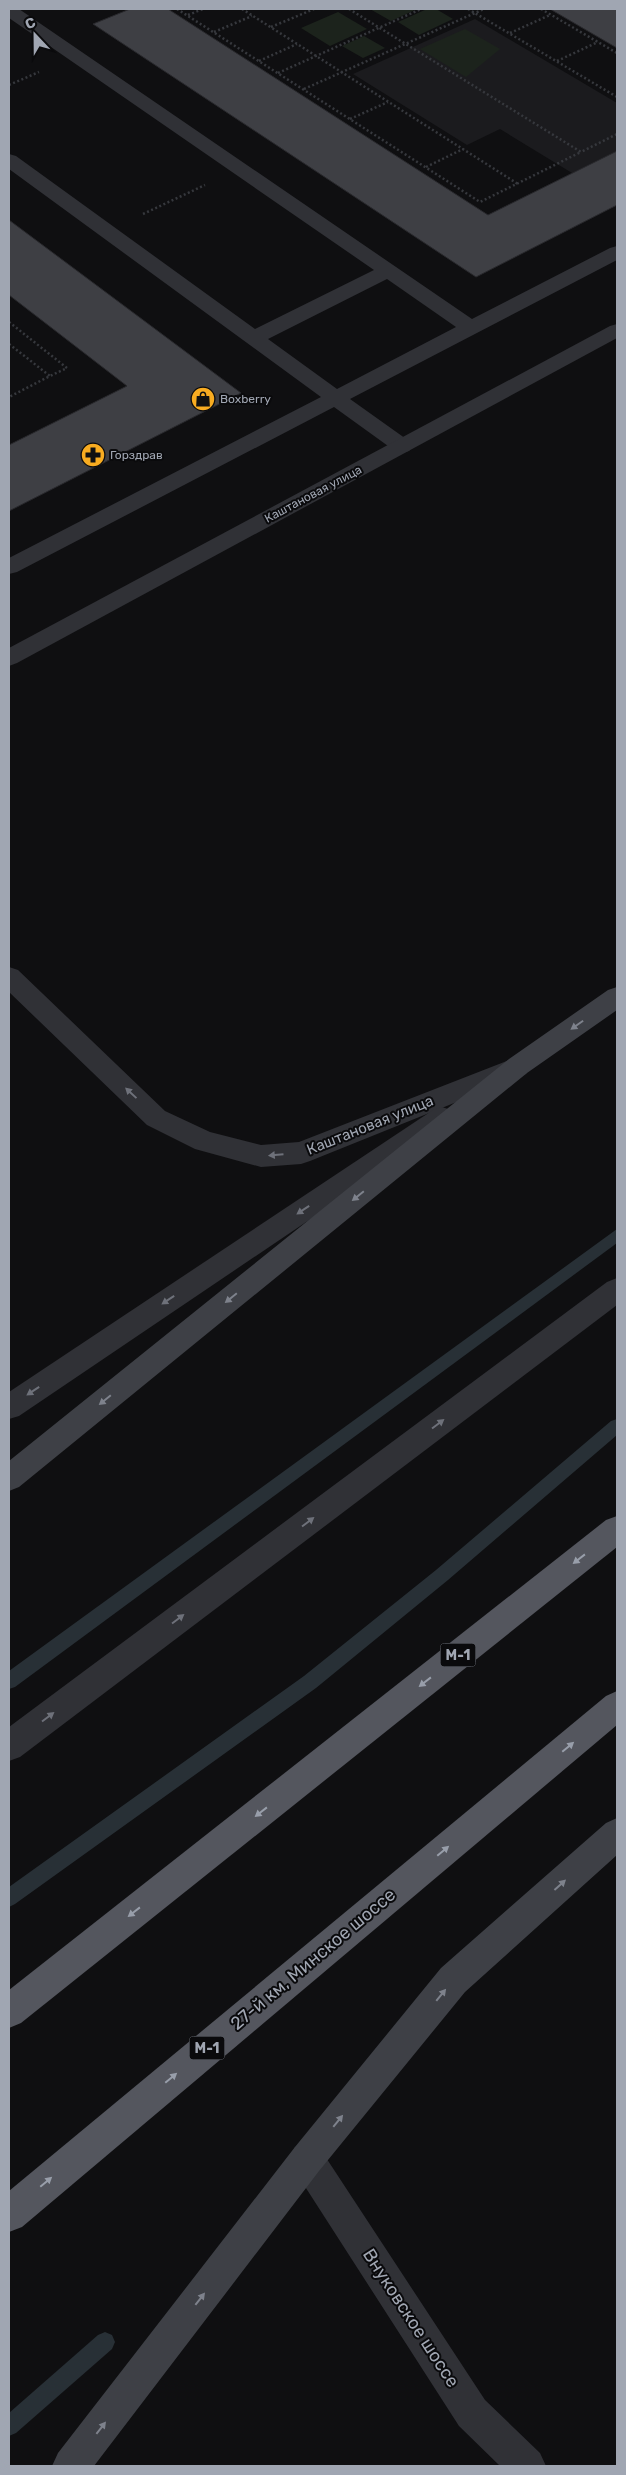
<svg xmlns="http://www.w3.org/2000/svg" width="626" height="2475" viewBox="0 0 626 2475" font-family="Rubik,sans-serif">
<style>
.built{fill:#1b1b1e}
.green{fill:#1c231c}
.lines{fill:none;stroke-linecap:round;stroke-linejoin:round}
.stream{fill:#283036;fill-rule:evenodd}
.building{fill:#3e3f44;stroke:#29292d}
.path{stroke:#36383d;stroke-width:2.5;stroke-dasharray:2 2.5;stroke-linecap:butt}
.service{fill:#303136;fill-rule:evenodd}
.minor{fill:#303136;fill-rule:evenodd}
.tertiary{fill:#303136;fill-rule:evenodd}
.secondary{fill:#3e4046;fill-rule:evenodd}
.trunk{fill:#54565e;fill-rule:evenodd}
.oneway{fill:#7e828c}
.oneway2{fill:#6e717a}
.oneway3{fill:#989eaa}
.labels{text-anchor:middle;stroke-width:4;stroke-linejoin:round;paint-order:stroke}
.far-poi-label{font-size:12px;fill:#a0a6b2;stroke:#0a0a0c;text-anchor:start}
.far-street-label{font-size:12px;fill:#a0a6b2;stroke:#0a0a0c}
.shield{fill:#0a0a0c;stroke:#737780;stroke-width:1}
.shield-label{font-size:14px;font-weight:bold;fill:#a0a6b2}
.street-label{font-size:15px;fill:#a0a6b2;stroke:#0a0a0c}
.near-street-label{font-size:18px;fill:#a0a6b2;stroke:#0a0a0c}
</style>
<rect width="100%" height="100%" fill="#0f0f11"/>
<polygon class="built" points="475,19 617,103 617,205 537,246 488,215 572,173 500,129 467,145 353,74"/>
<g class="green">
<polygon points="370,9 417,9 391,21"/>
<polygon points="427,9 436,9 453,19 419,35 398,22"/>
<polygon points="338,12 367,29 330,46 301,28"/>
<polygon points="465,29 500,49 466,77 420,49"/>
<polygon points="364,36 385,48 363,58 342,46"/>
</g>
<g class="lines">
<g class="stream">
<polygon points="617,1229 617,1243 15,1687 9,1689 9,1671"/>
<polygon points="617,1419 617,1435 448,1580 316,1688 15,1904 9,1907 9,1887 304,1676 436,1570 611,1421"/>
<polygon points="105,2332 112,2335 115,2342 112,2349 16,2433 9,2436 9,2413 98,2335"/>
</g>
</g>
<g class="building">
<polygon points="130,9 168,9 488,215 617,151 617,205 476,277 93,24"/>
<polygon points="550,9 617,9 617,48"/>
<polygon points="9,220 241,393 9,511 9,445 127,386 9,295"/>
</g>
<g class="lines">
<g class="path">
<polyline points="177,9 480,202 581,152"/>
<polyline points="242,9 518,184"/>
<polyline points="349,9 581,152 617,134"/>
<polyline points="468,9 617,97"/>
<polyline points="541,9 617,53"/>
<polyline points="188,15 203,9"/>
<polyline points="271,27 314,9"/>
<polyline points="214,32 252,16"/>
<polyline points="510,33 550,15"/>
<polyline points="259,61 297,44"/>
<polyline points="557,61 598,42"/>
<polyline points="278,73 421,9"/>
<polyline points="9,85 39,72"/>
<polyline points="304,89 484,9"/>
<polyline points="350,119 388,102"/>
<polyline points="426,167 463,149"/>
<polyline points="143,214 205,185"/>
<polyline points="9,322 67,368 50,376"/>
<polyline points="9,344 50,376 9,397"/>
</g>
<g class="service">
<path d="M 9,9 L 19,9 L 472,319 L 610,248 L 617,246 L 617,260 L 350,399 L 409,441 L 413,446 L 409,451 L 402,453 L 395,451 L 334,407 L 17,572 L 9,574 L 9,558 L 321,397 L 9,169 L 9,154 L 16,156 L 255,329 L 374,270 L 9,18 ZM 387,279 L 456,327 L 337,389 L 268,339 Z"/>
<polygon points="307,2141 319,2147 485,2400 540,2453 546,2466 500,2466 459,2426 295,2171 289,2159 295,2147"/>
</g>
<g class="minor">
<polygon points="617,324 617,338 17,663 9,666 9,648 610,326"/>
<polygon points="9,967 18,970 165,1111 210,1132 261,1145 299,1142 517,1057 526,1060 530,1067 526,1074 310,1161 301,1164 261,1167 195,1149 147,1125 9,992"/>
</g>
<g class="tertiary">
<polygon points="442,1107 451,1110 455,1117 451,1124 19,1416 9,1419 9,1392 433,1110"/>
<polygon points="617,1278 617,1305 20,1757 9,1761 9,1727 607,1282"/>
</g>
<g class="secondary">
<polygon points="617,987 617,1010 527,1073 19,1487 9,1491 9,1461 509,1059 608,990"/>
<polygon points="617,1818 617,1855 465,1992 319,2171 94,2466 52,2466 58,2453 295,2147 441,1968 606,1823"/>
</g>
<g class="trunk">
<polygon points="617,1516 617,1547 21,2023 9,2028 9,1990 606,1520"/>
<polygon points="617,1691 617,1725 22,2227 9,2232 9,2191 606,1696"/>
</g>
</g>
<defs><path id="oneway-solid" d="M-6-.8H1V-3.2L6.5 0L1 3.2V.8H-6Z" transform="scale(1.25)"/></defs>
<g class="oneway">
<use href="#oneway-solid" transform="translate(577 1025) rotate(145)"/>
<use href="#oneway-solid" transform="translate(358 1196) rotate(141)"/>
<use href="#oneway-solid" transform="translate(231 1298) rotate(141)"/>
<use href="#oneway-solid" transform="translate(105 1400) rotate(141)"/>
<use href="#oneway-solid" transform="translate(560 1885) rotate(-42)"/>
<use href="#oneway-solid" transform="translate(441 1995) rotate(-51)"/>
<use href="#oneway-solid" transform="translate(338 2121) rotate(-51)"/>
<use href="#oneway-solid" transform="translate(200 2299) rotate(-52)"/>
<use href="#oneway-solid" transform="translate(101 2428) rotate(-52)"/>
</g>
<g class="oneway2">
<use href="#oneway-solid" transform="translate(131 1093) rotate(-137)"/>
<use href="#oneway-solid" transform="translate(276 1155) rotate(175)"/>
<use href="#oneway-solid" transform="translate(303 1210) rotate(146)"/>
<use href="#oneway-solid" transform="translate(168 1300) rotate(146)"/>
<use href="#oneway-solid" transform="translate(33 1391) rotate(146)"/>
<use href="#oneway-solid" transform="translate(438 1424) rotate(-37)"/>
<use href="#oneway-solid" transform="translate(308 1522) rotate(-37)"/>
<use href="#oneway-solid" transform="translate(178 1619) rotate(-37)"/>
<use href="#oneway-solid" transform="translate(48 1717) rotate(-37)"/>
</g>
<g class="oneway3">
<use href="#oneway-solid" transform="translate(579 1559) rotate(142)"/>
<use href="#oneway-solid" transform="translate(425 1682) rotate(142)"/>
<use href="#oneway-solid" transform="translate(568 1747) rotate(-40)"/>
<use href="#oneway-solid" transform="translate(261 1812) rotate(142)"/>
<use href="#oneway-solid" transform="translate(443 1851) rotate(-40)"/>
<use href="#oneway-solid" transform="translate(134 1912) rotate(142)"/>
<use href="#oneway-solid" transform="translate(171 2078) rotate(-40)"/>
<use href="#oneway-solid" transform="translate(46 2182) rotate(-40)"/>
</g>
<defs>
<g id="shop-disc" transform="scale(1.25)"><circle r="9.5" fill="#f8ac21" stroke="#0a0a0c"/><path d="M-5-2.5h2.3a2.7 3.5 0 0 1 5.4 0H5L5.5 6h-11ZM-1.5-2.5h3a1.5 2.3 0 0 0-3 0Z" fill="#111"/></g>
<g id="pharmacy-disc" transform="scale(1.25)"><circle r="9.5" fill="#f8ac21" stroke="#0a0a0c"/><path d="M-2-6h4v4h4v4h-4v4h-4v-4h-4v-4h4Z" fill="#111"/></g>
</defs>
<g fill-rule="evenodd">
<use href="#shop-disc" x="203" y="399"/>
<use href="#pharmacy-disc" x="93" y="455"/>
</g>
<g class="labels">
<g class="far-poi-label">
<text x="220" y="403">Boxberry</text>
<text x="110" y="459">Горздрав</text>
</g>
<g class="far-street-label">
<text transform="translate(313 494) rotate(-28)" y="4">Каштановая улица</text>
</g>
<g class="shield">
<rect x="440.5" y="1643.5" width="35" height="23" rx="4"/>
<rect x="189.5" y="2036.5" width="35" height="23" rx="4"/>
</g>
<g class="shield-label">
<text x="458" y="1660">М-1</text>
<text x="207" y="2053">М-1</text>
</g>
<g class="street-label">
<text transform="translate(370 1125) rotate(-22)" y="5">Каштановая улица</text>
</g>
<g class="near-street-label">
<text transform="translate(313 1959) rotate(-40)" y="6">27-й км, Минское шоссе</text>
<text transform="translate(411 2318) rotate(57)" y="6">Внуковское шоссе</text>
</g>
</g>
<rect width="626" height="2475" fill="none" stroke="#a0a6b2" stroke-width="20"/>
<g transform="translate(35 35) rotate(338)" stroke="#0a0a0c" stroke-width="4" paint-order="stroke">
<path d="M0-4L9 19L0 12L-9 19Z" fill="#a0a6b2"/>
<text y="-8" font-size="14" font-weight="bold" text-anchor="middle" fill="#a0a6b2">С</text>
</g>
</svg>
